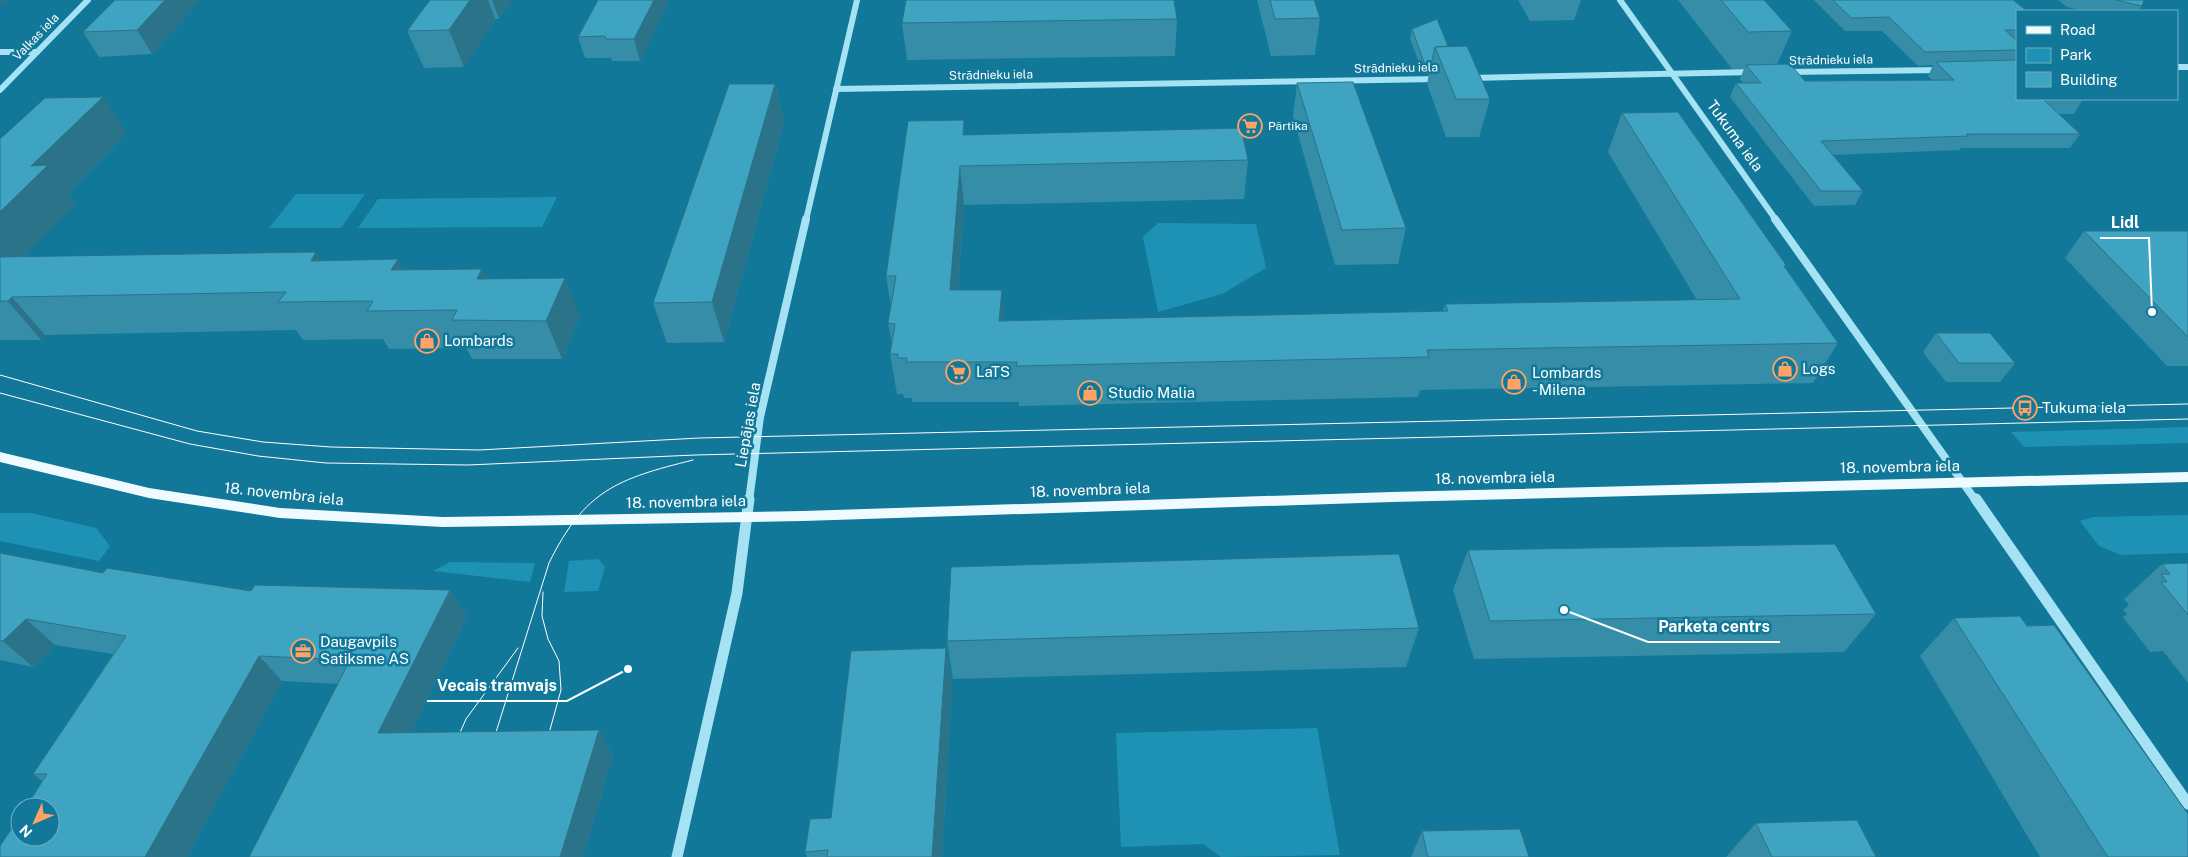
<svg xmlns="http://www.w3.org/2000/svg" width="2188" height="857" viewBox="0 0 2188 857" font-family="'Public Sans',sans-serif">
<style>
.green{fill:#1d92b5}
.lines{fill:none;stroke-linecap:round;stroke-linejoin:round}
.minor-far2{stroke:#a4e2f4;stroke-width:6}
.minor-far1{stroke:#a4e2f4;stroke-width:8}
.minor{stroke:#a4e2f4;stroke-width:11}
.major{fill:#f0fbff;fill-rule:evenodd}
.tram{stroke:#fff;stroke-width:1}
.wall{fill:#358da7}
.shaded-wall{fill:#2b7388}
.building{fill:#3ea4c2;stroke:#2b7388}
.labels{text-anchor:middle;stroke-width:5;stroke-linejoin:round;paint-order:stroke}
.far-street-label{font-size:12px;fill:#fff;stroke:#117899}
.far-poi-label{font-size:12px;fill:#fff;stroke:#117899;text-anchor:start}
.street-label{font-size:15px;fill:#fff;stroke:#117899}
.poi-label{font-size:15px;fill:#fff;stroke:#117899;text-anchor:start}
.leader{fill:none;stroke:#fff;stroke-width:2}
.callout-dot{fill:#fff;stroke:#117899;stroke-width:2}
.callout-label{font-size:16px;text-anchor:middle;font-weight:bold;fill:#fff;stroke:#117899;stroke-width:5;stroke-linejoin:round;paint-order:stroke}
</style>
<rect width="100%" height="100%" fill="#117899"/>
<g class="green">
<polygon points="296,194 365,194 341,228 269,228"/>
<polygon points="557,197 542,227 358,228 378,199"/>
<polygon points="1158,223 1256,224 1266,268 1222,294 1158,312 1143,237"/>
<polygon points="2188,427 2188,443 2024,447 2011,432"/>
<polygon points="0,513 31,513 96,528 110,546 99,561 0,541"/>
<polygon points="2188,515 2188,553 2121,555 2099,546 2080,521 2093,517"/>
<polygon points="598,559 605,567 598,591 564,592 569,561"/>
<polygon points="450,562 535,563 530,582 433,571"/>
<polygon points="1317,728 1340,855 1221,857 1203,844 1121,847 1116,733"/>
</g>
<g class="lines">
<g class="minor-far2">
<polyline points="1620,0 1776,220"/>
<polyline points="0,52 37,52"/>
<polyline points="2177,67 2188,67"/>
<polyline points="1787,72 1942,70"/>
<polyline points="1470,78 1754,72"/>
<polyline points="836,89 1439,79"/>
<polyline points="0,90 88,0"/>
<polyline points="806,220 857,0"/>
</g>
<g class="minor-far1">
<polyline points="1775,219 1976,501"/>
<polyline points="749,501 760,417 806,219"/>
</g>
<g class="minor">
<polyline points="1976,499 2188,804"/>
<polyline points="677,857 737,593 749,499"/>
</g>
<polygon class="major" points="0,452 149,488 280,508 443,517 803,511 1392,492 2188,472 2188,482 1392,502 803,521 443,527 280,518 149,498 0,462"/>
<g class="tram">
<polyline points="0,375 197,431 263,442 331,447 479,450 699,438 2188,404"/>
<polyline points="0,393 190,444 258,456 326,463 468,465 695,455 2188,419"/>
<polyline points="543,592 542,616 548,639 559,661 561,690 546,744"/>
<polyline points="455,744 466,719 518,648"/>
<path d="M 492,745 L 549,563 C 585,490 617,479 693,460"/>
</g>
</g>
<g class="wall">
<polygon points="200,0 152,54 99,57 83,32"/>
<polygon points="430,0 512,0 499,19 495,19 464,67 424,68 407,31"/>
<polygon points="598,0 670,0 640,61 612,61 611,58 585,58 578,37"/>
<polygon points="1257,0 1314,0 1320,18 1315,55 1271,56"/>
<polygon points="1518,0 1581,0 1574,20 1530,21"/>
<polygon points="1678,0 1764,0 1792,31 1777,64 1805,81 1932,80 1928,76 1933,65 1918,66 1882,31 1845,31 1814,0 2013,0 2017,11 2017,99 2083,99 2074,114 2059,114 2080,134 2070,148 1961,148 1960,150 1833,155 1863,191 1855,205 1814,206 1730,97 1736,83 1743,83 1740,79 1744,69 1732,69"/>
<polygon points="2058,0 2144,0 2142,6 2138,11 2083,11 2067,7"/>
<polygon points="1177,19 1175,56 907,60 902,23"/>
<polygon points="1412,29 1448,46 1490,99 1479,137 1446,137 1427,84 1429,74 1423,74 1410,38"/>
<polygon points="1297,83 1406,228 1398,264 1335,265 1293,117"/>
<polygon points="775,84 784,122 724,342 667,343 653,303"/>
<polygon points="1622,113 1786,265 1785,267 1838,343 1813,383 1420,390 1418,397 1019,406 1019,402 912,402 912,398 904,398 903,394 897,394 890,354 892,344 888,323 891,307 886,276 965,135 1248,160 1244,199 964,205 958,290 1004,321 1443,311 1445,304 1697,300 1608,152"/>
<polygon points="127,133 69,193 76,203 24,257 321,261 403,270 482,269 487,279 580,316 562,359 472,359 466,348 389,349 383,339 303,340 296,330 45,335 41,340 0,340 0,139"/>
<polygon points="2084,231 2188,231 2188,366 2167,366 2065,258"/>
<polygon points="1936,333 2015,363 2000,382 1946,382 1923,352"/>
<polygon points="1468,550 1876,614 1844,652 1474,659 1453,590"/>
<polygon points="0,553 103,573 251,591 450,590 467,616 411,733 599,730 613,755 583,857 249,857 338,684 282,681 187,857 0,857 42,781 33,774 113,654 55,645 33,667 0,660"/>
<polygon points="2188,563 2188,683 2163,651 2150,652 2123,617 2127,614 2123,610 2129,605 2124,599 2162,564"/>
<polygon points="1954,618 2188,857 2040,857 1920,656"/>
<polygon points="1419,628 1406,667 953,679 947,641"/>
<polygon points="946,648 952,686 942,857 807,857 805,852 831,818"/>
<polygon points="1756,823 1876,857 1726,857"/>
<polygon points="1422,831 1529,857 1411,857"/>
</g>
<g class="shaded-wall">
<polygon points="0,0 9,0 0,5"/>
<polygon points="165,0 200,0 152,54 137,30"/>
<polygon points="470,0 488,0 495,19 464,67 449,30"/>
<polygon points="492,0 512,0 499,19"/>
<polygon points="654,0 670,0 640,61 634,39"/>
<polygon points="775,84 784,122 724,342 712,302"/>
<polygon points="103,97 127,133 69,193 76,203 0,282 0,212 31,166"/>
<polygon points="964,120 968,159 963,135"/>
<polygon points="960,166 964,205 955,330 950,290"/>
<polygon points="316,252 338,290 311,261"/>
<polygon points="398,259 418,297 391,270"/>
<polygon points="482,269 500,307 477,279"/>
<polygon points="565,278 580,316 562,359 546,321"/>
<polygon points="1002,290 1005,330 999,321"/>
<polygon points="12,297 45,335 41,340 8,301"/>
<polygon points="450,590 467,616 399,758 378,733"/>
<polygon points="26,619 55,645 33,667 3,641"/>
<polygon points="946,648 952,686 942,857 932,857"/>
<polygon points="259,656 282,681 187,857 145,857"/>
<polygon points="599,730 613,755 583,857 560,857"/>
</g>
<g class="building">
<polygon points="115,0 165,0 137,30 83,32"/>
<polygon points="430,0 470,0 449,30 407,31"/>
<polygon points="598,0 654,0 634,39 606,39 605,36 578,37"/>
<polygon points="906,0 1174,0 1177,19 902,23"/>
<polygon points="1270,0 1314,0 1320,18 1275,19"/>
<polygon points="1721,0 1764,0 1792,31 1748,32"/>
<polygon points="1833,0 2013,0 2027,11 2017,11 2017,30 2005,30 2017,41 2017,50 1925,52 1889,17 1851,18"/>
<polygon points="2116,0 2144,0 2142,6"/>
<polygon points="1437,19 1448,46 1435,47 1431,65 1425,65 1412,29"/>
<polygon points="1467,46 1490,99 1456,99 1435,47"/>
<polygon points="2017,60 2017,99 2083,99 2044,100 2080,134 1966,134 1969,136 1821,141 1863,191 1821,191 1736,83 1761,83 1746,65 1790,64 1805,81 1954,80 1936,62"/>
<polygon points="1353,82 1406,228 1342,230 1297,83"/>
<polygon points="729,84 775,84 712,302 653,303"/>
<polygon points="103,97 31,166 48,165 0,212 0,139 45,98"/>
<polygon points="1678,112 1786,265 1784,266 1838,343 1427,350 1429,357 1016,366 1017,362 906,362 907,358 898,358 898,354 890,354 895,324 888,323 896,276 886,276 908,121 964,120 963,135 1241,128 1248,160 960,166 950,290 1002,290 999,321 1448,311 1445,304 1740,299 1622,113"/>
<polygon points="2084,231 2188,231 2188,337"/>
<polygon points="316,252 311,261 398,259 391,270 482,269 477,279 565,278 546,321 452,320 457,310 367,311 373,301 278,302 286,292 12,297 8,301 0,301 0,257"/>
<polygon points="1936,333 1990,333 2015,363 1959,363"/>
<polygon points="1835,544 1876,614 1490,621 1468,550"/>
<polygon points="0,553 103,573 107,568 251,591 255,585 450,590 378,733 599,730 560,857 249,857 350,660 259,656 145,857 0,857 0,846 20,816 20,837 50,837 50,807 26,807 47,774 33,774 126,636 26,619 3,641 0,641"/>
<polygon points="1399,554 1419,628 947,641 951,567"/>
<polygon points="2188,563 2188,615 2161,582 2167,582 2161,574 2170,574 2162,564"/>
<polygon points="2020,616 2027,626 2054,625 2188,814 2188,857 2108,857 1954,618"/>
<polygon points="946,648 932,857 827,857 828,850 805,852 810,819 831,818 851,651"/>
<polygon points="1857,820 1876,857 1772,857 1756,823"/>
<polygon points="1520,829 1529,857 1428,857 1422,831"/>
</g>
<defs>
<g id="supermarket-ring" transform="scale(1.25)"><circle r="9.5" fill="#117899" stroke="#ffa266" stroke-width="1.5"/><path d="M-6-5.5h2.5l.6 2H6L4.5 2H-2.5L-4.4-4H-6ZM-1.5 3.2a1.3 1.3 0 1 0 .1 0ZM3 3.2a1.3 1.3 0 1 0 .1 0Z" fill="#ffa266"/></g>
<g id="shop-ring" transform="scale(1.25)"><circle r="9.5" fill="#117899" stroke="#ffa266" stroke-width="1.5"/><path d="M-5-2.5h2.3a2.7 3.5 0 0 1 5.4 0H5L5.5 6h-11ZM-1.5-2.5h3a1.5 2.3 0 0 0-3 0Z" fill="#ffa266"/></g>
<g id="bus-ring" transform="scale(1.25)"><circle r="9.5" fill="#117899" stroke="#ffa266" stroke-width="1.5"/><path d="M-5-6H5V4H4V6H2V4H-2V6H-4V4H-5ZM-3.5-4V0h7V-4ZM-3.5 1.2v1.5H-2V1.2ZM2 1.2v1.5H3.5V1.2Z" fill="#ffa266"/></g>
<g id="office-ring" transform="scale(1.25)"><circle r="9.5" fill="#117899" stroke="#ffa266" stroke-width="1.5"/><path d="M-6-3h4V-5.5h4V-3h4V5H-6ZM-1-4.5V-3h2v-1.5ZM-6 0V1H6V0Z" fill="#ffa266"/></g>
</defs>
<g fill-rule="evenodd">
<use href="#supermarket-ring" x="1250" y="126"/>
<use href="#shop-ring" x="427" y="341"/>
<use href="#shop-ring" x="1785" y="369"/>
<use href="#supermarket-ring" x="958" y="372"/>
<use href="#shop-ring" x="1514" y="382"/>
<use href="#shop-ring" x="1090" y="393"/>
<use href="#bus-ring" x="2025" y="408"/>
<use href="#office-ring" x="303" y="651"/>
</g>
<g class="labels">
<g class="far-street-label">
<text transform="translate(36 37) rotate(-46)" y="4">Valkas iela</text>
<text transform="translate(1831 60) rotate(-1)" y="4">Strādnieku iela</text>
<text transform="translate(1396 68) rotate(-1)" y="4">Strādnieku iela</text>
<text transform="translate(991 75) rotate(-1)" y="4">Strādnieku iela</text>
</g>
<g class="far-poi-label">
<text x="1268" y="130">Pārtika</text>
</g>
<g class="street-label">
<text transform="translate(1735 136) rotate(54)" y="5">Tukuma iela</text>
<text transform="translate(748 425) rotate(-80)" y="5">Liepājas iela</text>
<text transform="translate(1900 467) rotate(-1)" y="5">18. novembra iela</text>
<text transform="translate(1495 478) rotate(-1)" y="5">18. novembra iela</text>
<text transform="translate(1090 490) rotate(-2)" y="5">18. novembra iela</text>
<text transform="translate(284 494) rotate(6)" y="5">18. novembra iela</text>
<text transform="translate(686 502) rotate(-1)" y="5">18. novembra iela</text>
</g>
<g class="poi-label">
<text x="444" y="346">Lombards</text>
<text x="1802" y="374">Logs</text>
<text x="976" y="377">LaTS</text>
<text x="1532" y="378">Lombards<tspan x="1532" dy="17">- Milena</tspan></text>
<text x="1108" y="398">Studio Malia</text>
<text x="2042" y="413">Tukuma iela</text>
<text x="320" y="647">Daugavpils<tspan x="320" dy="17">Satiksme AS</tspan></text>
</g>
</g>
<path class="leader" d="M2152 312L2149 238H2100M1564 610L1648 642H1780M628 669L567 701H427"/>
<g class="callout-dot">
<circle cx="2152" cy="312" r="5"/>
<circle cx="1564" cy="610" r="5"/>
<circle cx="628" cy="669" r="5"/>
</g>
<g class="callout-label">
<text x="2125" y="228">Lidl</text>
<text x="1714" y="632">Parketa centrs</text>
<text x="497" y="691">Vecais tramvajs</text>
</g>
<rect x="2016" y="10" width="162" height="90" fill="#117899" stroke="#70aec2"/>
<rect x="2026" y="26" width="25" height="8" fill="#f0fbff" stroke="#70aec2"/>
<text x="2060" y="35" font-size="15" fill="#ffffff">Road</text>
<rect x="2026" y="48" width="25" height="15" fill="#1d92b5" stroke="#70aec2"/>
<text x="2060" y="60" font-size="15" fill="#ffffff">Park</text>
<rect x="2026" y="72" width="25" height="15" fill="#3ea4c2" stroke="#70aec2"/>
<text x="2060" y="85" font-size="15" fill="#ffffff">Building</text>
<g transform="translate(35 822) rotate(225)"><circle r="24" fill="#117899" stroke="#70aec2"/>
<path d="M0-4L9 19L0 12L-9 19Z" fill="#ffa266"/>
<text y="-8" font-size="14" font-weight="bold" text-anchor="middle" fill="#ffffff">N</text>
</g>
</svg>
